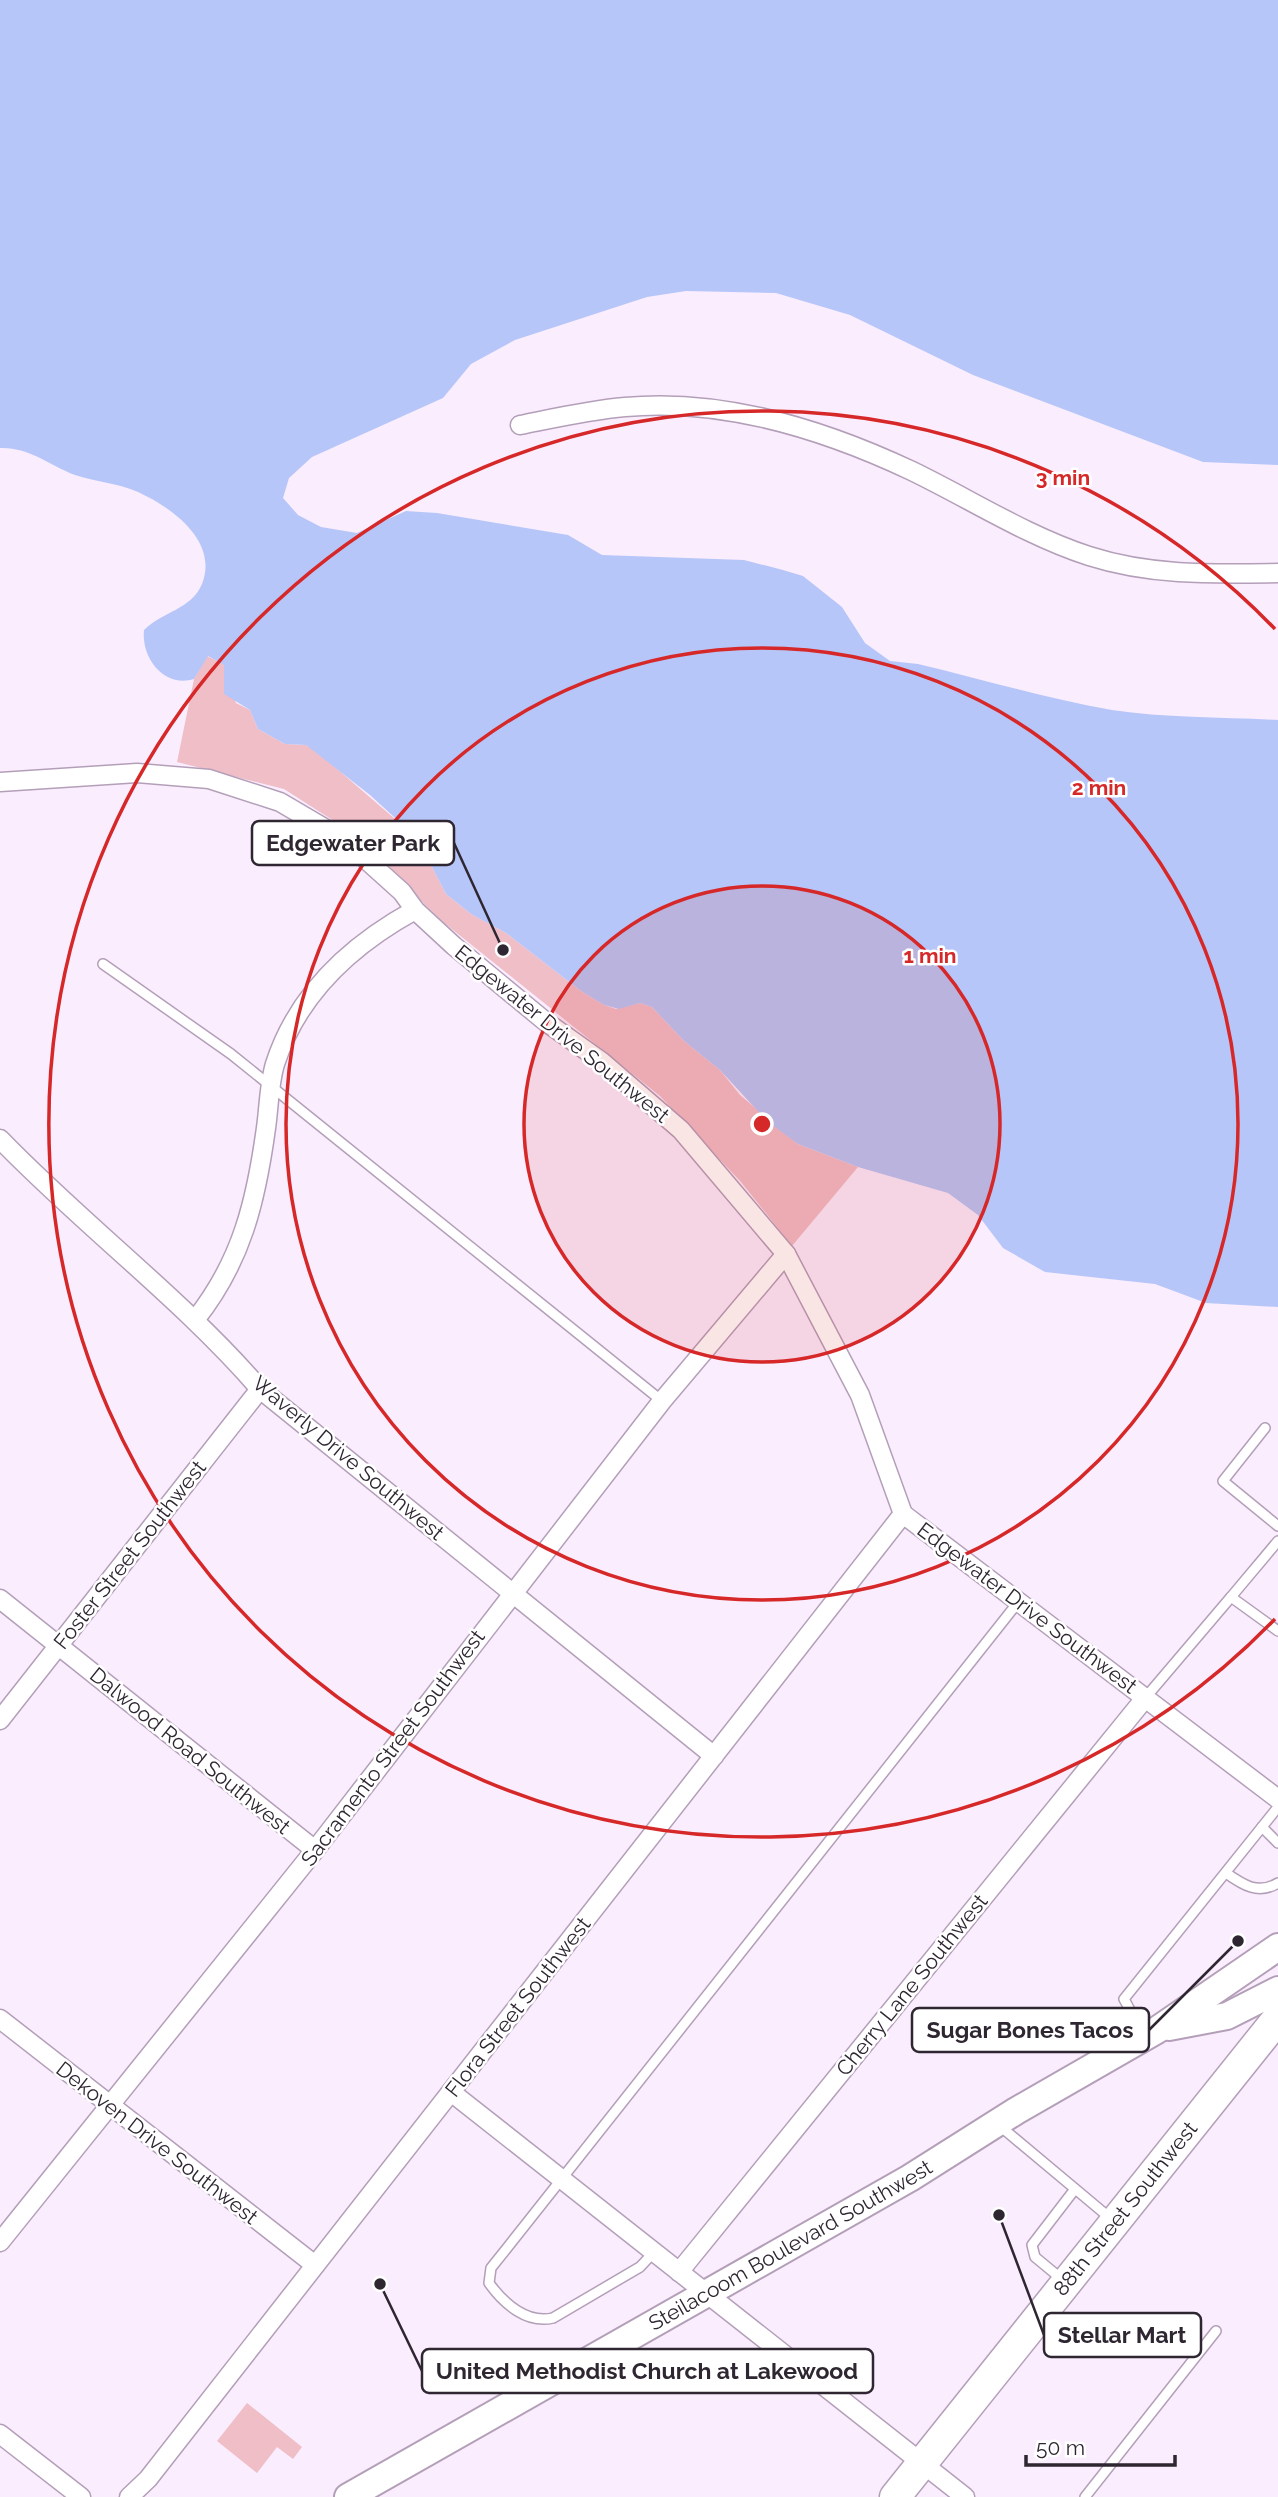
<svg xmlns="http://www.w3.org/2000/svg" width="1278" height="2497" viewBox="0 0 1278 2497" font-family="Raleway,sans-serif">
<style>
.green{fill:#f0bec7}
.water{fill:#b7c6f8}
.lines{fill:none;stroke-linecap:round;stroke-linejoin:round}
.service-casing{stroke:#b49fb9;stroke-width:12}
.minor-casing{stroke:#b49fb9;stroke-width:21}
.secondary-casing{stroke:#b49fb9;stroke-width:30}
.primary-casing{stroke:#b49fb9;stroke-width:33}
.service{stroke:#fff;stroke-width:9}
.minor{stroke:#fff;stroke-width:18}
.secondary{stroke:#fff;stroke-width:26}
.primary{stroke:#fff;stroke-width:30}
.ring{fill:none;stroke:#d62828;stroke-width:3.5}
.labels{text-anchor:middle;stroke-width:5;stroke-linejoin:round;paint-order:stroke}
.street-label{font-size:21px;fill:#2e2631;stroke:#fff}
.centre{fill:#d62828;stroke:#fff;stroke-width:3.5}
.ring-label{font-size:21px;text-anchor:middle;font-weight:bold;fill:#d62828;stroke:#fff;stroke-width:5;stroke-linejoin:round;paint-order:stroke}
.leader{fill:none;stroke:#2e2631;stroke-width:2.5}
.callout-dot{fill:#2e2631;stroke:#fff;stroke-width:2.5}
.callout{fill:#fff;stroke:#2e2631;stroke-width:2.5}
.callout-label{font-size:23px;text-anchor:middle;font-weight:bold;fill:#2e2631}
</style>
<rect width="100%" height="100%" fill="#faedfe"/>
<g class="green">
<polygon points="207,656 225,665 236,703 250,710 258,729 285,744 306,745 321,755 417,838 446,894 471,914 506,933 581,991 604,1005 616,1009 640,1003 652,1007 684,1041 720,1070 740,1095 798,1144 858,1167 792,1246 741,1182 660,1096 443,922 348,830 284,789 177,762 194,679"/>
<polygon points="247,2403 302,2447 293,2459 277,2447 257,2473 217,2441"/>
</g>
<path class="water" d="M 0,0 L 1278,0 L 1278,465 L 1203,462 L 973,375 L 850,315 L 776,293 L 686,291 L 647,297 L 515,340 L 471,364 L 443,398 L 312,457 L 289,478 L 283,498 L 298,515 L 321,527 L 357,533 L 406,511 L 437,513 L 568,535 L 602,555 L 744,560 L 783,570 L 803,576 L 842,607 L 865,643 L 890,661 L 918,664 C 982,679 1047,699 1112,710 C 1166,718 1223,717 1278,720 L 1278,1307 L 1206,1303 L 1155,1284 L 1045,1272 L 1003,1248 L 978,1215 L 948,1193 L 858,1167 L 798,1144 L 768,1122 L 720,1070 L 684,1041 L 652,1007 L 640,1003 L 619,1009 L 604,1005 L 581,991 L 506,933 L 471,914 L 446,894 L 417,838 L 370,795 L 306,745 L 285,744 L 258,729 L 250,710 L 224,694 L 224,665 L 208,656 L 194,679 C 164,688 141,658 144,630 C 163,611 191,610 202,584 C 219,541 171,507 138,492 C 118,483 95,482 75,475 C 49,465 29,447 0,448 Z"/>
<g class="lines">
<g class="service-casing">
<g id="service">
<polyline points="103,964 231,1054 662,1401"/>
<polyline points="1265,1428 1223,1481 1278,1526"/>
<polyline points="1278,1541 1231,1597 1278,1631"/>
<polyline points="1146,1697 1231,1597"/>
<polyline points="1262,1827 1278,1843"/>
<path d="M 1226,1873 C 1243,1885 1258,1895 1278,1883"/>
<polyline points="1144,2036 1124,1999 1278,1807"/>
<polyline points="1000,2126 1110,2218"/>
<path d="M 654,2252 L 640,2267 L 553,2318 C 527,2324 504,2304 489,2283 L 491,2268 L 507,2248 L 1019,1601"/>
<polyline points="1064,2281 1035,2257 1032,2245 1075,2189"/>
<polyline points="1085,2497 1216,2331"/>
</g>
</g>
<g class="minor-casing">
<g id="minor">
<path d="M 520,425 C 555,418 590,410 625,407 C 722,398 825,430 912,471 C 970,499 1027,536 1089,556 C 1151,576 1214,574 1278,573"/>
<polyline points="0,782 137,773 209,779 280,802 343,839 402,892 415,910 454,946 546,1022 601,1061 681,1130 786,1254 860,1395 903,1514 1278,1799"/>
<path d="M 0,1139 C 84,1226 181,1298 260,1389 L 714,1756"/>
<path d="M 195,1320 C 242,1261 256,1201 266,1128 C 269,1107 269,1084 275,1064 C 298,993 351,945 415,910"/>
<polyline points="0,1599 315,1850"/>
<polyline points="0,1720 260,1389"/>
<polyline points="0,2019 315,2265"/>
<polyline points="451,2092 965,2497"/>
<polyline points="0,2242 315,1850 662,1401 786,1254"/>
<polyline points="679,2272 1146,1697"/>
<polyline points="0,2434 81,2497"/>
<polyline points="129,2497 148,2479 903,1514"/>
</g>
</g>
<g class="secondary-casing">
<g id="secondary">
<polyline points="1169,2027 1227,2016 1278,1990"/>
<path id="s1" d="M 348,2497 L 910,2178 L 1016,2111 L 1157,2030 L 1278,1947"/>
</g>
</g>
<g class="primary-casing">
<g id="primary">
<path id="s2" d="M 895,2497 L 1278,2018"/>
</g>
</g>
<use href="#service" class="service"/>
<use href="#minor" class="minor"/>
<use href="#secondary" class="secondary"/>
<use href="#primary" class="primary"/>
</g>
<circle cx="762" cy="1124" r="238" fill="#d62828" fill-opacity=".12"/>
<g class="ring">
<circle cx="762" cy="1124" r="238"/>
<circle cx="762" cy="1124" r="476"/>
<path d="M1275 1619A713 713 0 1 1 1275 629"/>
</g>
<g class="labels">
<g class="street-label">
<text transform="translate(562 1034) rotate(39)" y="7">Edgewater Drive Southwest</text>
<text transform="translate(348 1458) rotate(40)" y="7">Waverly Drive Southwest</text>
<text transform="translate(130 1555) rotate(-52)" y="7">Foster Street Southwest</text>
<text transform="translate(1027 1608) rotate(37)" y="7">Edgewater Drive Southwest</text>
<text transform="translate(393 1748) rotate(-53)" y="7">Sacramento Street Southwest</text>
<text transform="translate(190 1751) rotate(39)" y="7">Dalwood Road Southwest</text>
<text transform="translate(912 1985) rotate(-51)" y="7">Cherry Lane Southwest</text>
<text transform="translate(518 2007) rotate(-52)" y="7">Flora Street Southwest</text>
<text transform="translate(157 2143) rotate(38)" y="7">Dekoven Drive Southwest</text>
<text dy="7" stroke="none"><textPath href="#s2" startOffset="369">88th Street Southwest</textPath></text>
<text dy="7" stroke="none"><textPath href="#s1" startOffset="509">Steilacoom Boulevard Southwest</textPath></text>
</g>
</g>
<circle cx="762" cy="1124" r="10" class="centre"/>
<g class="ring-label">
<text x="1063" y="485">3 min</text>
<text x="1099" y="795">2 min</text>
<text x="930" y="963">1 min</text>
</g>
<path class="leader" d="M503 950L454 843M1238 1941L1149 2030M999 2215L1044 2335M380 2284L422 2371"/>
<g class="callout-dot">
<circle cx="503" cy="950" r="7"/>
<circle cx="1238" cy="1941" r="7"/>
<circle cx="999" cy="2215" r="7"/>
<circle cx="380" cy="2284" r="7"/>
</g>
<g class="callout">
<rect x="252" y="821" width="202" height="44" rx="7"/>
<rect x="912" y="2008" width="237" height="44" rx="7"/>
<rect x="1044" y="2313" width="157" height="44" rx="7"/>
<rect x="422" y="2349" width="451" height="44" rx="7"/>
</g>
<g class="callout-label">
<text x="353" y="851">Edgewater Park</text>
<text x="1030" y="2038">Sugar Bones Tacos</text>
<text x="1122" y="2343">Stellar Mart</text>
<text x="647" y="2379">United Methodist Church at Lakewood</text>
</g>
<path d="M1026 2455v10h149v-10" fill="none" stroke="#2e2631" stroke-width="3.5"/>
<text x="1036" y="2455" font-size="21" fill="#2e2631" stroke="#ffffff" stroke-width="5" paint-order="stroke">50 m</text>
</svg>
